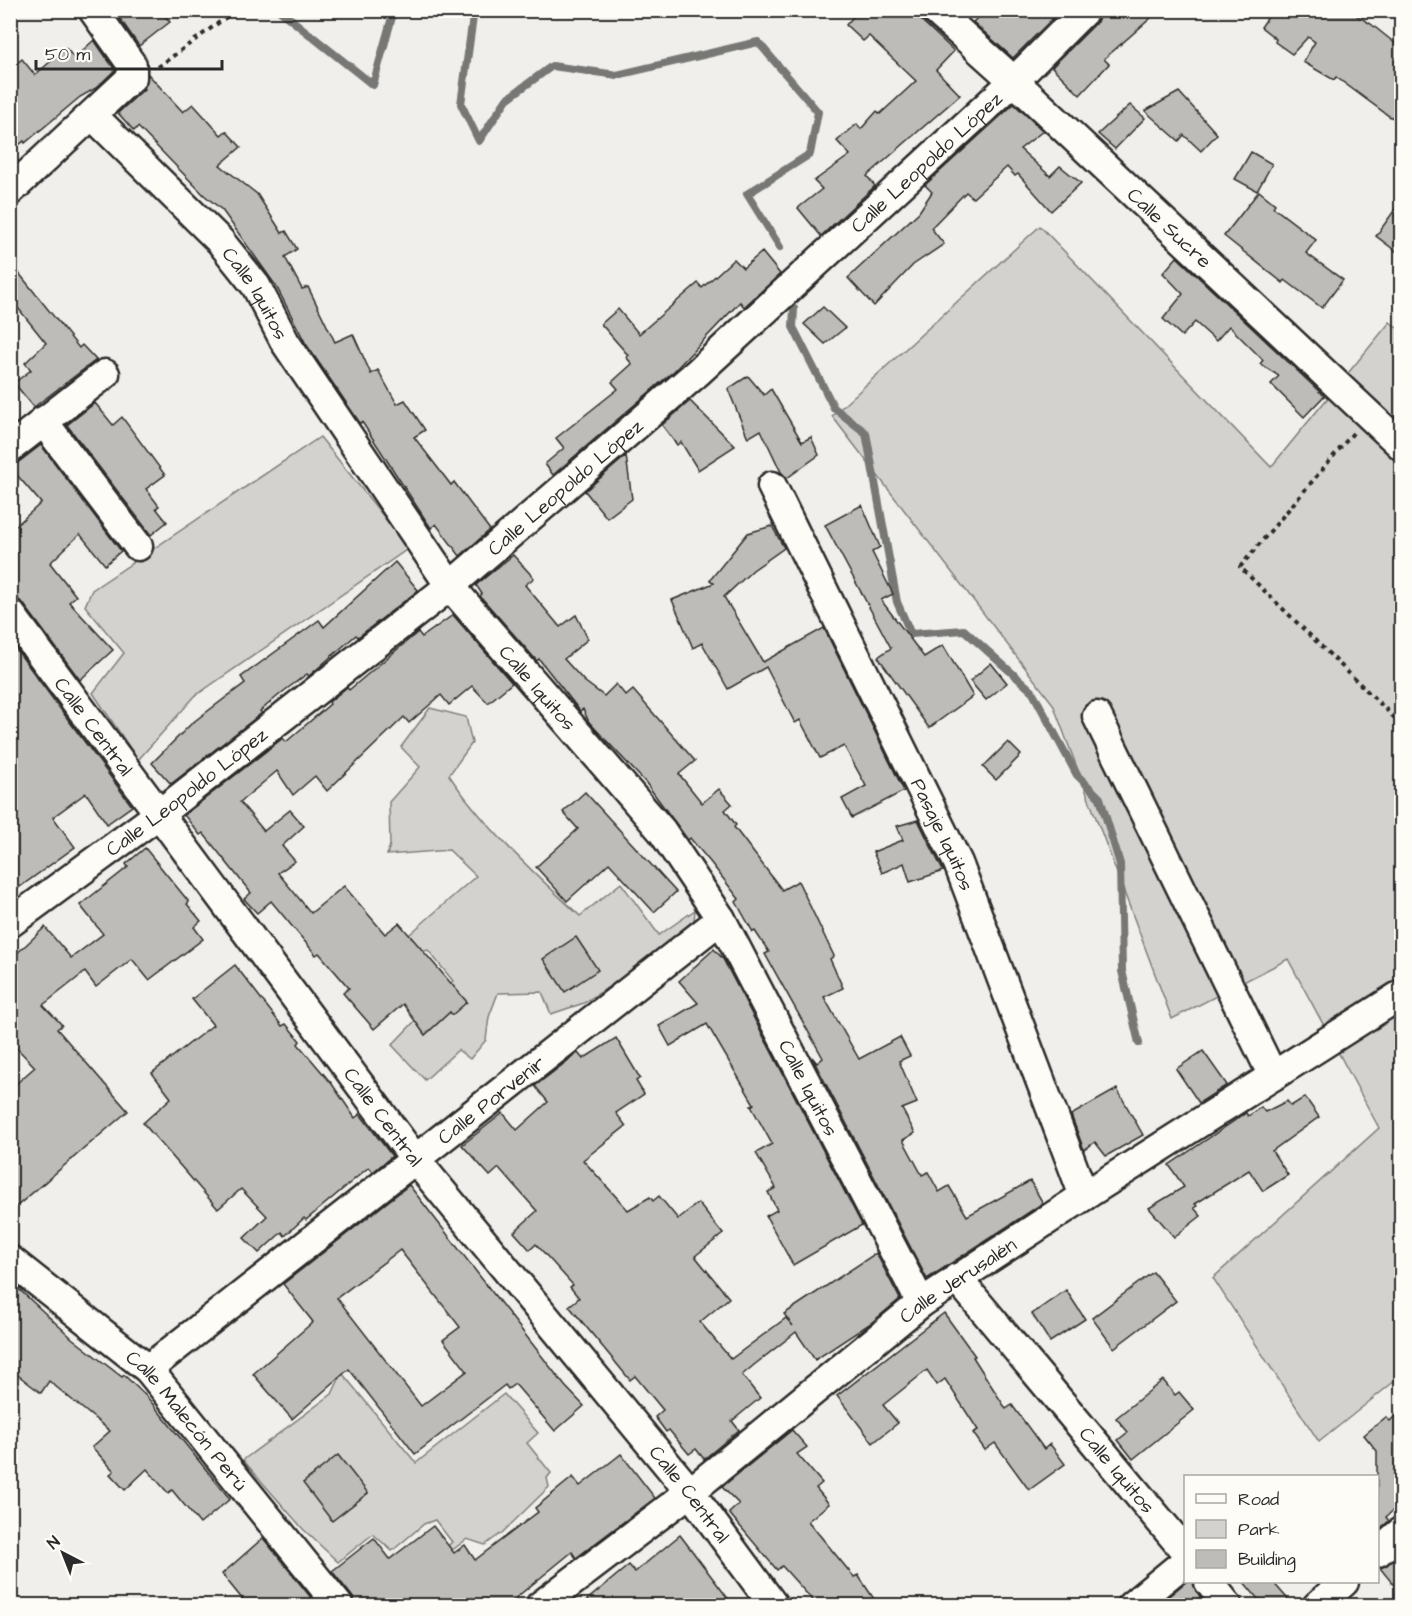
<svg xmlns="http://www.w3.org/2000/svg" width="1412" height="1616" viewBox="0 0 1412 1616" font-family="'Architects Daughter',sans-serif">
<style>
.green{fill:#d3d2cf;stroke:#7f7e7d;stroke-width:1.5}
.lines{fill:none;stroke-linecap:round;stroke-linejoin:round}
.stream{stroke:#777775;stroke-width:8}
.building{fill:#bdbcb8;stroke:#2b2b2b;stroke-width:1.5;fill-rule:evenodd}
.minor-casing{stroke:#2b2b2b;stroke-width:33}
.path{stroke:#2b2b2b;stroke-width:4;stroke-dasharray:4.5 4.5;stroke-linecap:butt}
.minor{stroke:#fdfcf7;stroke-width:28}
.labels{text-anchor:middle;stroke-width:5;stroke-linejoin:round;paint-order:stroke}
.street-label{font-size:20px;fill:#2b2b2b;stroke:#fdfcf7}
</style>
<rect width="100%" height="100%" fill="#f0efeb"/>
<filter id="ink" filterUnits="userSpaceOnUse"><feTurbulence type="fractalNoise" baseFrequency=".0167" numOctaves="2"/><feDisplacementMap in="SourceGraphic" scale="12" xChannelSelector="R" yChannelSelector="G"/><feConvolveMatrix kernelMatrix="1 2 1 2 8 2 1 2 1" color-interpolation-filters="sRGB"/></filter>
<g filter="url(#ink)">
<g class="green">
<polygon points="1040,226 1271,467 1390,322 1401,331 1401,1376 1319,1442 1213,1278 1379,1128 1288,959 1172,1019 1053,704 832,416"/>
<polygon points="320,437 409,548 195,696 138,760 93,693 124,653 85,606 92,590"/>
<path d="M 430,708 L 466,717 L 472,743 L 449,775 C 484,827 534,873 580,916 L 621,883 L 659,935 L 695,910 L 693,932 L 584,1003 L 551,1014 L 542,992 L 498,993 L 489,1017 L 486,1040 L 470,1059 L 458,1050 L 425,1080 L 392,1045 L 453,981 L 428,950 L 412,954 L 402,941 L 476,876 L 449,850 L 387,855 L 390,845 L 389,802 L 420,767 L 401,747 Z"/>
<polygon points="342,1373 416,1463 504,1394 538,1433 527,1443 551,1473 547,1478 549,1487 503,1532 485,1545 467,1539 413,1580 452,1542 435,1520 424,1524 392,1551 373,1534 338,1562 303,1529 243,1460 332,1394"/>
</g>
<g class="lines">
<g class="stream">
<polyline points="279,10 373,85 394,10"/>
<polyline points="474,10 461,104 479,141 507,99 552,66 617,75 758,42 818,112 810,154 747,194 780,247"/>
<polyline points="794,309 793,327 834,408 866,433 897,602 911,634 964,630 1032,691 1077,775 1100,798 1120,864 1122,971 1139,1043"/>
</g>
</g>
<g class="building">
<polygon points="114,10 160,10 170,22 139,46"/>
<polygon points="859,10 910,10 954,51 936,70 960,95 867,176 875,186 821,236 798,208 822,189 814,181 850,155 837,141 857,124 861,129 877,111 880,114 916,81 869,36 863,41 846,25"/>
<polygon points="986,10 1061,10 1013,58 973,22"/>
<polygon points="1101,10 1160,10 1104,59 1109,64 1080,95 1052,67 1097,22"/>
<polygon points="1273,10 1348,10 1371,24 1401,48 1401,122 1389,116 1336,77 1334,80 1303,62 1315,42 1308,37 1292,54 1275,42 1276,39 1261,27"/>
<polygon points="94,40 115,70 96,88 80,97 25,143 24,141 10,152 10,69 22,59 35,75 66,48 74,58"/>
<polygon points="148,74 183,112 193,104 221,135 226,131 241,147 220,165 257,194 282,233 286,231 297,249 285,257 302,289 308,287 335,342 353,334 371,374 378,370 397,404 405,400 425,430 414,437 451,485 454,482 490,530 460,556 436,524 431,528 425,519 362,422 360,423 306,344 276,286 222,210 204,195 138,127 134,131 118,113 144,89"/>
<polygon points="1179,92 1217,134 1201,151 1184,135 1179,141 1145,111"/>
<polygon points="1014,104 1043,131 1020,149 1050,176 1060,166 1081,183 1051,211 1018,174 1015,176 1007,167 973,198 966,192 931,228 944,244 913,265 874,306 848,278 919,212 932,192 925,185"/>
<polygon points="1130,105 1145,118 1115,149 1098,134"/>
<polygon points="1251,152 1272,164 1257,191 1235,179"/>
<polygon points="1259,191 1275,204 1273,207 1316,240 1306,253 1343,280 1322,308 1285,280 1283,283 1224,236"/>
<polygon points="1401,201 1401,255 1376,236"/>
<polygon points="762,252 780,274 744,307 740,302 675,370 553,475 545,464 564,448 556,438 618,389 612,382 632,364 626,357 628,355 601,324 618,309 639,334 698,283 702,288 734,259 743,268"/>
<polygon points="1177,257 1324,396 1304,417 1271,384 1279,376 1260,364 1263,360 1229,326 1216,341 1195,322 1182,336 1163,319 1183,294 1163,273"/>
<polygon points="10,262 79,348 82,345 96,360 34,407 14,383 31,370 25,363 46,343 10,298"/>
<polygon points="823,307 845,328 825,344 804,324"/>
<polygon points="748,376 764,395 771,389 802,442 811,437 819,455 787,478 781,472 761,430 748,438 728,389"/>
<polygon points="690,401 735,446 698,470 681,442 677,445 662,425"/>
<polygon points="95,403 113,425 122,417 165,475 146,489 159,506 156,508 167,522 151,535 67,425"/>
<polygon points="41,445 121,551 105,565 80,534 50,563 76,596 69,602 113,650 80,680 23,603 10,597 10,531 41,503 11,468"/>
<polygon points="626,456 632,499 607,518 585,491"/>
<polygon points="862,505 880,547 872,552 893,594 881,600 924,657 943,645 973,696 929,728 878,657 891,648 825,525"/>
<polygon points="772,526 784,548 753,570 724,597 763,662 824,628 904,791 852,818 842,799 866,786 844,746 820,758 800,720 795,723 766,667 728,689 702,643 693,648 672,600 714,583 710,580 748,533"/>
<polygon points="513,555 534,578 525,585 560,627 576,615 588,639 564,659 584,681 604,696 616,684 626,696 633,690 695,761 679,774 702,803 719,789 732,804 725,810 736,825 734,827 782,890 798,881 834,956 830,959 843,988 824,997 859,1059 900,1037 910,1056 899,1061 917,1103 902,1109 915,1133 903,1140 922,1175 928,1172 939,1192 949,1186 967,1216 1030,1181 1043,1203 927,1279 812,1057 817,1063 823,1058 765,954 769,952 755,931 753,932 736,902 739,899 711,863 690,838 688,840 646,783 589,722 583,709 580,711 539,659 537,661 480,596 482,594 476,585"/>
<polygon points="395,562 418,590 416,592 358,637 356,635 309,676 307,674 284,691 260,711 262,713 171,784 152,763 192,723 245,683 241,677 319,620 324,627"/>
<polygon points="453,615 512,683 488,703 472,686 449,705 441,695 409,723 404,717 327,791 315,776 293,795 277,771 240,802 264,831 290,810 304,826 282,846 295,861 278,873 311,913 344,886 385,934 399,923 467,1002 452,1015 450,1012 425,1035 403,1004 374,1029 343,993 349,988 319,953 316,955 271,901 257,913 244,899 251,893 203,833 200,835 184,815 283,738 286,742 330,704 329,702 347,687 349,690 418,632 422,637"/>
<polygon points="10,641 132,806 107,824 86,793 53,817 75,847 10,894"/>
<polygon points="991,663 1007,683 986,700 970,681"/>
<polygon points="1008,742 1021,755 996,780 983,767"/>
<polygon points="585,792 676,892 654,912 609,863 567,901 536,867 578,829 563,812"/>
<polygon points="918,820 943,871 910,882 904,863 882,873 873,852 903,840 897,826"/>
<polygon points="145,848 189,902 187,904 201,921 194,927 203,939 149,980 132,959 96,987 85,972 43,1005 62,1025 57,1029 128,1111 10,1212 10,1089 35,1067 10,1041 10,960 45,927 71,958 103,934 80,905 128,867 126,864"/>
<polygon points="576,937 598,970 565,992 543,959"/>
<polygon points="714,949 723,959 862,1225 793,1265 766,1216 777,1210 768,1192 776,1188 756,1153 772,1144 751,1106 754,1104 707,1024 670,1046 659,1026 698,1003 679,981"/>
<polygon points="235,965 282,1026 286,1024 300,1041 298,1044 332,1084 355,1118 360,1114 392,1156 373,1172 369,1167 306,1220 304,1218 285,1236 282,1232 259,1253 244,1238 267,1216 241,1189 218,1209 143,1123 171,1098 152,1073 213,1025 192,999"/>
<polygon points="616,1038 640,1078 636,1081 644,1094 616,1113 626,1126 583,1160 628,1210 650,1197 653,1201 659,1196 678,1219 698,1203 723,1234 695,1256 729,1298 700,1322 731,1359 786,1318 793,1326 784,1314 876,1253 900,1299 871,1323 815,1360 796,1332 754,1365 742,1375 760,1398 732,1421 739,1430 704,1459 696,1449 689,1454 669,1430 666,1432 655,1417 663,1410 635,1376 630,1380 569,1306 579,1298 570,1287 573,1285 536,1244 530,1250 514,1232 537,1211 499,1168 490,1176 462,1145 503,1113 517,1130 548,1102 535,1086 578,1053 583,1059"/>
<polygon points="1203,1051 1227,1085 1199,1103 1176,1069"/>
<polygon points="1117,1089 1143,1135 1106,1156 1095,1142 1084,1150 1071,1115"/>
<polygon points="1305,1097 1319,1117 1272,1151 1288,1175 1263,1191 1249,1170 1195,1204 1197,1206 1194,1208 1201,1216 1174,1237 1149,1208 1184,1187 1169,1165 1246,1113 1248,1116 1261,1107 1265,1112 1287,1101 1291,1106"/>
<path d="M 409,1185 L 565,1386 L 584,1406 L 555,1431 L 515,1384 L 508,1389 L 505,1385 L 415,1454 L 349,1369 L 292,1419 L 253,1374 L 313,1322 L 283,1284 ZM 400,1250 L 460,1327 L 443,1340 L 467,1371 L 421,1406 L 337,1298 Z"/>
<polygon points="1153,1272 1176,1301 1114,1348 1092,1318"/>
<polygon points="10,1281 73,1339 122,1377 124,1375 147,1397 230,1499 200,1524 172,1490 168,1493 147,1469 125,1490 110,1474 114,1471 92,1447 110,1431 49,1381 41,1393 10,1369"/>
<polygon points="1066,1290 1085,1319 1050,1342 1032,1314"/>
<polygon points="944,1313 975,1356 973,1357 1006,1409 1012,1405 1044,1449 1050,1444 1065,1464 1029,1490 995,1443 985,1450 973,1433 978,1430 945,1379 937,1385 927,1370 883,1405 898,1423 873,1443 837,1396"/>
<polygon points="1163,1380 1175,1395 1179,1392 1194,1410 1133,1459 1118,1440 1128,1432 1116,1418"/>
<polygon points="1401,1410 1401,1503 1386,1517 1389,1521 1377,1531 1377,1451 1364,1435 1386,1417 1390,1421"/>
<polygon points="792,1430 807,1447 797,1454 822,1483 816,1488 829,1504 808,1521 854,1577 858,1575 878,1605 817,1605 782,1566 777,1570 729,1513 739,1504 722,1487"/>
<polygon points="621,1454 655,1498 576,1558 572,1552 507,1605 355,1605 352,1596 332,1571 374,1538 390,1559 433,1526 454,1553 465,1545 475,1560 538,1512 535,1508 573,1477 580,1486"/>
<polygon points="338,1455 368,1493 332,1521 303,1483"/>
<polygon points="680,1535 733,1605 581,1605 629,1565 635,1572"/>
<polygon points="263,1538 317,1605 247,1605 222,1574"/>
<polygon points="1401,1553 1401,1594 1380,1568"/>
<polygon points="1187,1581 1193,1581 1200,1597 1190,1605 1158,1605"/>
<polygon points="1243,1581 1272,1581 1293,1605 1263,1605"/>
</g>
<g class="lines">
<g class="minor-casing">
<g id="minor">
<path id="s1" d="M 935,10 L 1014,81 L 1402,446"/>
<path id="s2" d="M 92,115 L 220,241 L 256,286 L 285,342 L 450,586 L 662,831 L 721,919 L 921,1303"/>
<polyline points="10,191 132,77 132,65 93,10"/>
<polyline points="43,421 138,546"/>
<polyline points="10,448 105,374"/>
<path id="s3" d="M 772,486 L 958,863 L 1084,1196"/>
<path id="s4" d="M 10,613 L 415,1159 L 690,1492 L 774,1606"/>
<polyline points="1097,716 1273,1076"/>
<path id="s5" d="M 10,923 L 159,814 L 450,586 L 698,372 L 1014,81 L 1085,10"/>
<path id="s6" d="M 10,1260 L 148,1369 L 339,1606"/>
<path id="s7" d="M 957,1278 L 1186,1552"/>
<path id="s8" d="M 148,1369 L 721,919"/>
<polyline points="1378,1552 1402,1531"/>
<polyline points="1209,1582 1228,1606"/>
<path id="s9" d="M 540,1606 L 690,1492 L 921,1303 L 1084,1196 L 1402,994"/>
<polyline points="1131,1606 1186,1561"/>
<polyline points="1317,1606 1344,1582"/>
</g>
</g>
<g class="path">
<polyline points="158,67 236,10"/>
<polyline points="1353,433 1240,567 1402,725"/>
</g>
<use href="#minor" class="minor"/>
</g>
</g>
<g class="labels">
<g class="street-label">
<text dy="7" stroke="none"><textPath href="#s5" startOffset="1192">Calle Leopoldo López</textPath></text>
<text dy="7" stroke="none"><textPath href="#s1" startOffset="320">Calle Sucre</textPath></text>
<text dy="7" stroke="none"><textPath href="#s2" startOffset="243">Calle Iquitos</textPath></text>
<text dy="7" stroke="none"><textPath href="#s5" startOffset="706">Calle Leopoldo López</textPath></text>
<text dy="7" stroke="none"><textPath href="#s2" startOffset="729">Calle Iquitos</textPath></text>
<text dy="7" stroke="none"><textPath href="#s4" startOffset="141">Calle Central</textPath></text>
<text dy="7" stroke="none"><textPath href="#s5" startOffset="220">Calle Leopoldo López</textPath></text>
<text dy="7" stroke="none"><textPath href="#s3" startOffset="388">Pasaje Iquitos</textPath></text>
<text dy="7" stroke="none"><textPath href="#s2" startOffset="1215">Calle Iquitos</textPath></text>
<text dy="7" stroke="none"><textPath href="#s8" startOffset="436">Calle Porvenir</textPath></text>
<text dy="7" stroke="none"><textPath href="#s4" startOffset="627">Calle Central</textPath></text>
<text dy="7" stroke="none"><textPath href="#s9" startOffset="530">Calle Jerusalén</textPath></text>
<text dy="7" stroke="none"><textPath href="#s6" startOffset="240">Calle Malecón Perú</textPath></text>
<text dy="7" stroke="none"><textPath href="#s7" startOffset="250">Calle Iquitos</textPath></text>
<text dy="7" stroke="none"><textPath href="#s4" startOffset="1113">Calle Central</textPath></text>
</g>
</g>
<rect width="1412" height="1616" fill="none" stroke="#fdfcf7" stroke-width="36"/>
<rect x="18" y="18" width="1376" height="1580" fill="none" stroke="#2b2b2b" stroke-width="2" filter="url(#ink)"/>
<rect x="1184" y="1475" width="195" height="108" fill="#fdfcf7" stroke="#a9a8a5" stroke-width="1.5"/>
<rect x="1196" y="1494" width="30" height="9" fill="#fdfcf7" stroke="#a9a8a5" stroke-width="1.5"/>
<text x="1238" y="1505" font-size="18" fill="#2b2b2b">Road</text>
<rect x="1196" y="1520" width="30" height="18" fill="#d3d2cf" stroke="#a9a8a5" stroke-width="1.5"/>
<text x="1238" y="1535" font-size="18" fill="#2b2b2b">Park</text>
<rect x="1196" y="1550" width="30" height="18" fill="#bdbcb8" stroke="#a9a8a5" stroke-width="1.5"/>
<text x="1238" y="1565" font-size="18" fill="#2b2b2b">Building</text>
<g transform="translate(63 1553) rotate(318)" stroke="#fdfcf7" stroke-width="4.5" paint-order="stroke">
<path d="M0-4.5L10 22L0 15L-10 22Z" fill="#2b2b2b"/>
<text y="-9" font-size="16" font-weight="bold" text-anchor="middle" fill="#2b2b2b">N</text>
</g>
<path d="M36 60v9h186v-9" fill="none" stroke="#2b2b2b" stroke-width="3"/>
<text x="45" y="60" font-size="18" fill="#2b2b2b" stroke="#fdfcf7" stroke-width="4.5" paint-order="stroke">50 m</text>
</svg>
